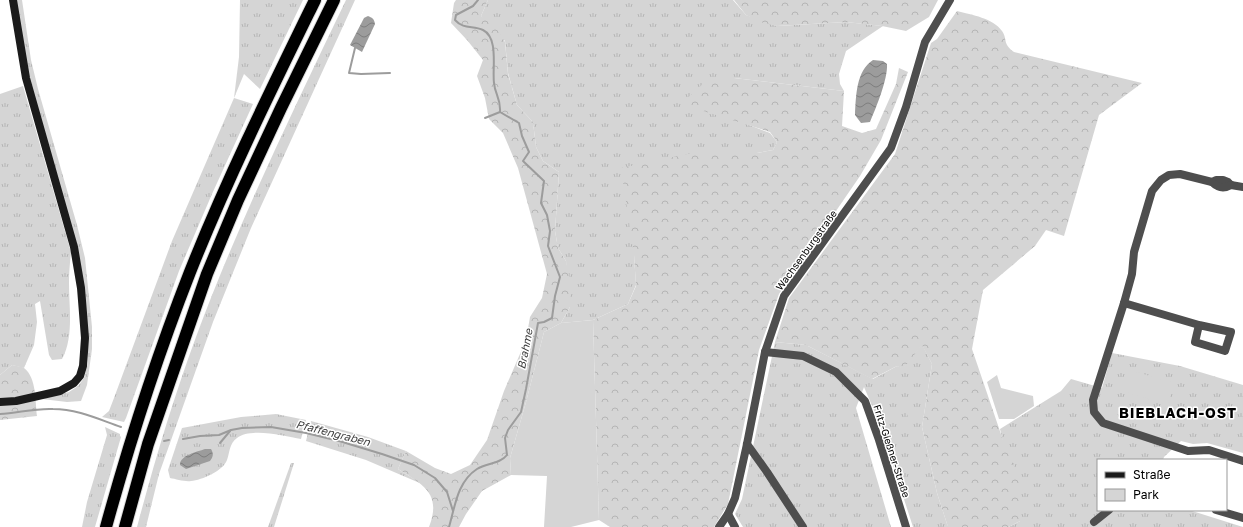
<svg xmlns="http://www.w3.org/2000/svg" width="1243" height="527" viewBox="0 0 1243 527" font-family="'Golos Text',sans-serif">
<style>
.grass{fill:url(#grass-tufts)}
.forest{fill:url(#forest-crowns)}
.green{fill:#d5d5d5}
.water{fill:url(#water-waves)}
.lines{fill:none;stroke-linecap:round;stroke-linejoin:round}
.stream{stroke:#9c9c9c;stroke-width:2}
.highway-casing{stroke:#dbdbdb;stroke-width:14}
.street{stroke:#4e4e4e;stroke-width:8}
.secondary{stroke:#1b1b1b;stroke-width:8}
.highway{stroke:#000;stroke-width:12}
.labels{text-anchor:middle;stroke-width:3;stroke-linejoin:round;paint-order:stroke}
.street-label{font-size:10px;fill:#000;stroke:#fff}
.water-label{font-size:11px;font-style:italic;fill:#3d3d3d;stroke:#fff}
.district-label{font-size:14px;font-weight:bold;letter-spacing:1px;fill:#000;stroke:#fff}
</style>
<defs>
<pattern id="grass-tufts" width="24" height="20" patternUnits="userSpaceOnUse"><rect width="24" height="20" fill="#d5d5d5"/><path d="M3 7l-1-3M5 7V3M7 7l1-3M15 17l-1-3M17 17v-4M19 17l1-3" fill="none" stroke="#b5b5b5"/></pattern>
<pattern id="forest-crowns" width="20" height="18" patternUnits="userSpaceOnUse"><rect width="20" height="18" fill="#d5d5d5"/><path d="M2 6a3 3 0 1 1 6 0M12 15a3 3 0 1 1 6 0" fill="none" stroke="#b5b5b5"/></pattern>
<pattern id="water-waves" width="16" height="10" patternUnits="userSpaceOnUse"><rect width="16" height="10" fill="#9c9c9c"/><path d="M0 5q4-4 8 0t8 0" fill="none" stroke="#7d7d7d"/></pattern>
</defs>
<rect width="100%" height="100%" fill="#fff"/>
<g class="grass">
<polygon points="16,0 22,0 31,60 38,89 77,225 85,258 92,327 92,349 87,385 81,401 67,402 42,399 69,392 78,386 84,378 88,363 88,343 82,273 27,72"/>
<polygon points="240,0 303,0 260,89 244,74 234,98 253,104 212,194 179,271 126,418 124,422 102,417 109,411 114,398 172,241 234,98 239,57"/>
<path d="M 346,0 L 355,0 L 251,228 L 213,322 L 159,474 L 146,527 L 137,527 C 154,463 173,399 196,337 C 239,221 293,111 346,0 Z"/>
<polygon points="488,0 733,0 746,15 777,26 846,22 883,26 846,51 839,74 840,84 844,91 734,78 739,121 770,133 777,142 773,150 757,153 634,255 636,285 628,304 593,320 561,323 570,307 566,261 558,248 555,231 559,172 543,161 536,147 533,122 517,105 508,73 505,41 481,16"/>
<path d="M 23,86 L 71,252 C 70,262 69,272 69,283 C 69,307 74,337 62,359 L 52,360 L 49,355 L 40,301 L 35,304 L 37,322 L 34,345 L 24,368 L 12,365 L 0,375 L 0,94 Z"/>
<polygon points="775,342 806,345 873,379 897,366 903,368 922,344 932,364 922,427 937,493 948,527 913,527 879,422 864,387 856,408 891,527 743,527 735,514 742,499"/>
<polygon points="1112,353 1180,366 1243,385 1243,453 1207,443 1193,444 1181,441 1164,457 1163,460 1098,460 1098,510 1189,510 1243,527 1009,527 1020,521 1000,429 1061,391 1071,379 1102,388"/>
<path d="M 276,414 L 306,420 L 301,439 C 285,436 251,427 237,438 C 229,444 230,452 227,460 C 223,471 202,480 191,481 C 185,482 176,479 170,478 L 168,470 L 182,428 L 241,417 Z"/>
<polygon points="311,421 368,437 406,451 398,469 422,484 366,460 306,441"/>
<polygon points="105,427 120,434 120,436 121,437 95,527 82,527 87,502 107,435"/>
<polygon points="291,463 294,463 274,527 268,527"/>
</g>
<g class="forest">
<path d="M 456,0 L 488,0 L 481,16 L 496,26 L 505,42 L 508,74 L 517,105 L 533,122 L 536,147 L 543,161 L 559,172 L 555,231 L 558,248 L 566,261 L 571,285 L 570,307 L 561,323 L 544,332 L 526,402 L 510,458 L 511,475 L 482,491 L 466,514 L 459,527 L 429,527 C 442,493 423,485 398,469 L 406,451 L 435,468 L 451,474 L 470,465 L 487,440 L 504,391 L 526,340 L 530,317 L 542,298 L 547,274 L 518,168 L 503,133 L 489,119 L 485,98 L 477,76 L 483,60 L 467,40 L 451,23 L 454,3 Z"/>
<polygon points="734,0 938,0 929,17 906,31 882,26 846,22 777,26 760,22 746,15"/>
<path d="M 957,11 C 972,15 993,18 1002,31 C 1008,40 1002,43 1014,52 L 1142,83 L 1099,115 L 1064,236 L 1046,230 L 1035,246 L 983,290 L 972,349 L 1004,443 L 1021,482 L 1020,521 L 1009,527 L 948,527 L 937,493 L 922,427 L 932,364 L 922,345 L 903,369 L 897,366 L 872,379 L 806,345 L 775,342 L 789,298 L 895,154 L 931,43 L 937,39 Z"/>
<polygon points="899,68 908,72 881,140 860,176 779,294 759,350 728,504 714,527 610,527 599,520 593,320 628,304 636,286 634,255 621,168 692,153 757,153 773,150 777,142 770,132 681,104 705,82 734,78 844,91 842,126 862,133 876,129 896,84"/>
<path d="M 12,365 C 15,366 21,366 24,368 C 37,378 35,402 37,416 L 0,420 L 0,375 Z"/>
</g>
<g class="green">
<polygon points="593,320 599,520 571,527 544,527 547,476 511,475 510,458 526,402 544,332 561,323"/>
<polygon points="1133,371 1174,383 1168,405 1126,392"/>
<polygon points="997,375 1001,388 1033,396 1034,406 1014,419 999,419 987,382"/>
<polygon points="915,411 918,422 910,424 907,414"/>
</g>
<g class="water">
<path d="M 368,16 C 373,18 374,19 375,24 L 362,52 L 350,45 L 364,18 Z"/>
<path d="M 873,60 L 883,61 L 887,64 C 888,79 876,108 870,122 L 861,123 L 855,115 C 856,96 856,71 873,60 Z"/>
<path d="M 205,449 L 211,449 C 214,454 213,457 210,461 L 186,469 L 180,465 C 180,455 197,452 205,449 Z"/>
</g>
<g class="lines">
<g class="stream">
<polyline points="355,48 349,73 361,74 390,73"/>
<polyline points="485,118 500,112"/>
<path d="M 0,414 C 18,413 35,408 53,409 C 77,409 98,419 121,427"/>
<polyline points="183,439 200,436 219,435 231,430 242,428 271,427 306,433 339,441 382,454 414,465 435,478 447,492 453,511"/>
<polyline points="164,441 169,440"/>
<polyline points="220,443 230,431"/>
<path d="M 449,527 C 455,507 457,482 477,469 C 487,463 500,464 507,455 L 505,438 L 508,430 L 521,412 L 526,389 L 538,323 L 544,322 L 552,318 L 555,296 L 560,277 L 548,246 L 550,231 L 547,215 L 541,203 L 544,181 L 523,161 L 529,152 L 522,136 L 519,123 L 500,112 C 501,98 495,95 494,83 C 492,69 499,38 483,30 C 473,25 464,30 455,20 L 456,15 L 473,6 L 478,0"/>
</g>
<g class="highway-casing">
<g id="highway">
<path d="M 106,527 C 130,440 157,356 190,272 C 227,179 271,90 315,0"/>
<polyline points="125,527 148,444 207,274 238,200 281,108 334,0"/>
</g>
</g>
<g class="street">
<polyline points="1212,182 1216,180 1223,180 1228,182 1231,185 1243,187"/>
<path d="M 1231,185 C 1224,189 1218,188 1212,182 L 1180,174 L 1169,175 L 1161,180 L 1152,191 L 1134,252 L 1132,274 L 1124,303 L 1093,400 L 1094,412 L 1103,423 L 1188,451 L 1209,450 L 1243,461"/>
<polyline points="1124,303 1199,325 1231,332 1225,351 1195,342 1199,325"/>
<polyline points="765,352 803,356 836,372 865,401 879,440 906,527"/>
<polyline points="747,444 767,472 803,527"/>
<polyline points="1216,510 1243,518"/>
<polyline points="728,514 735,527"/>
<polyline points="1094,522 1109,510"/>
<polyline points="719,527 728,514 735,498 747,444 765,352 784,296 891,148 906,107 925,42 950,0"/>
</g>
<polyline class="secondary" points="0,402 16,401 60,391 74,383 80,376 83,366 85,338 81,288 74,247 26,78 13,0"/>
<use href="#highway" class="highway"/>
</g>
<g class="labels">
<g class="street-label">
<text transform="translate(806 250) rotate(-54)" y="4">Wachsenburgstraße</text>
<text transform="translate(892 451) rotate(72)" y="4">Fritz-Gießner-Straße</text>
</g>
<g class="water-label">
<text transform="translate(525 349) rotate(-79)" y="4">Brahme</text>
<text transform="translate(333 433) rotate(14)" y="4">Pfaffengraben</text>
</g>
<g class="district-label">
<text x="1178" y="418">BIEBLACH-OST</text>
</g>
</g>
<rect x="1097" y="459" width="130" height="52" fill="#ffffff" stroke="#999999"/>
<rect x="1105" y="472" width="20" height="6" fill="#1b1b1b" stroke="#999999"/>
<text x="1133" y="479" font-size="12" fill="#000000">Straße</text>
<rect x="1105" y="489" width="20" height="12" fill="#d5d5d5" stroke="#999999"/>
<text x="1133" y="499" font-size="12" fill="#000000">Park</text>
</svg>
